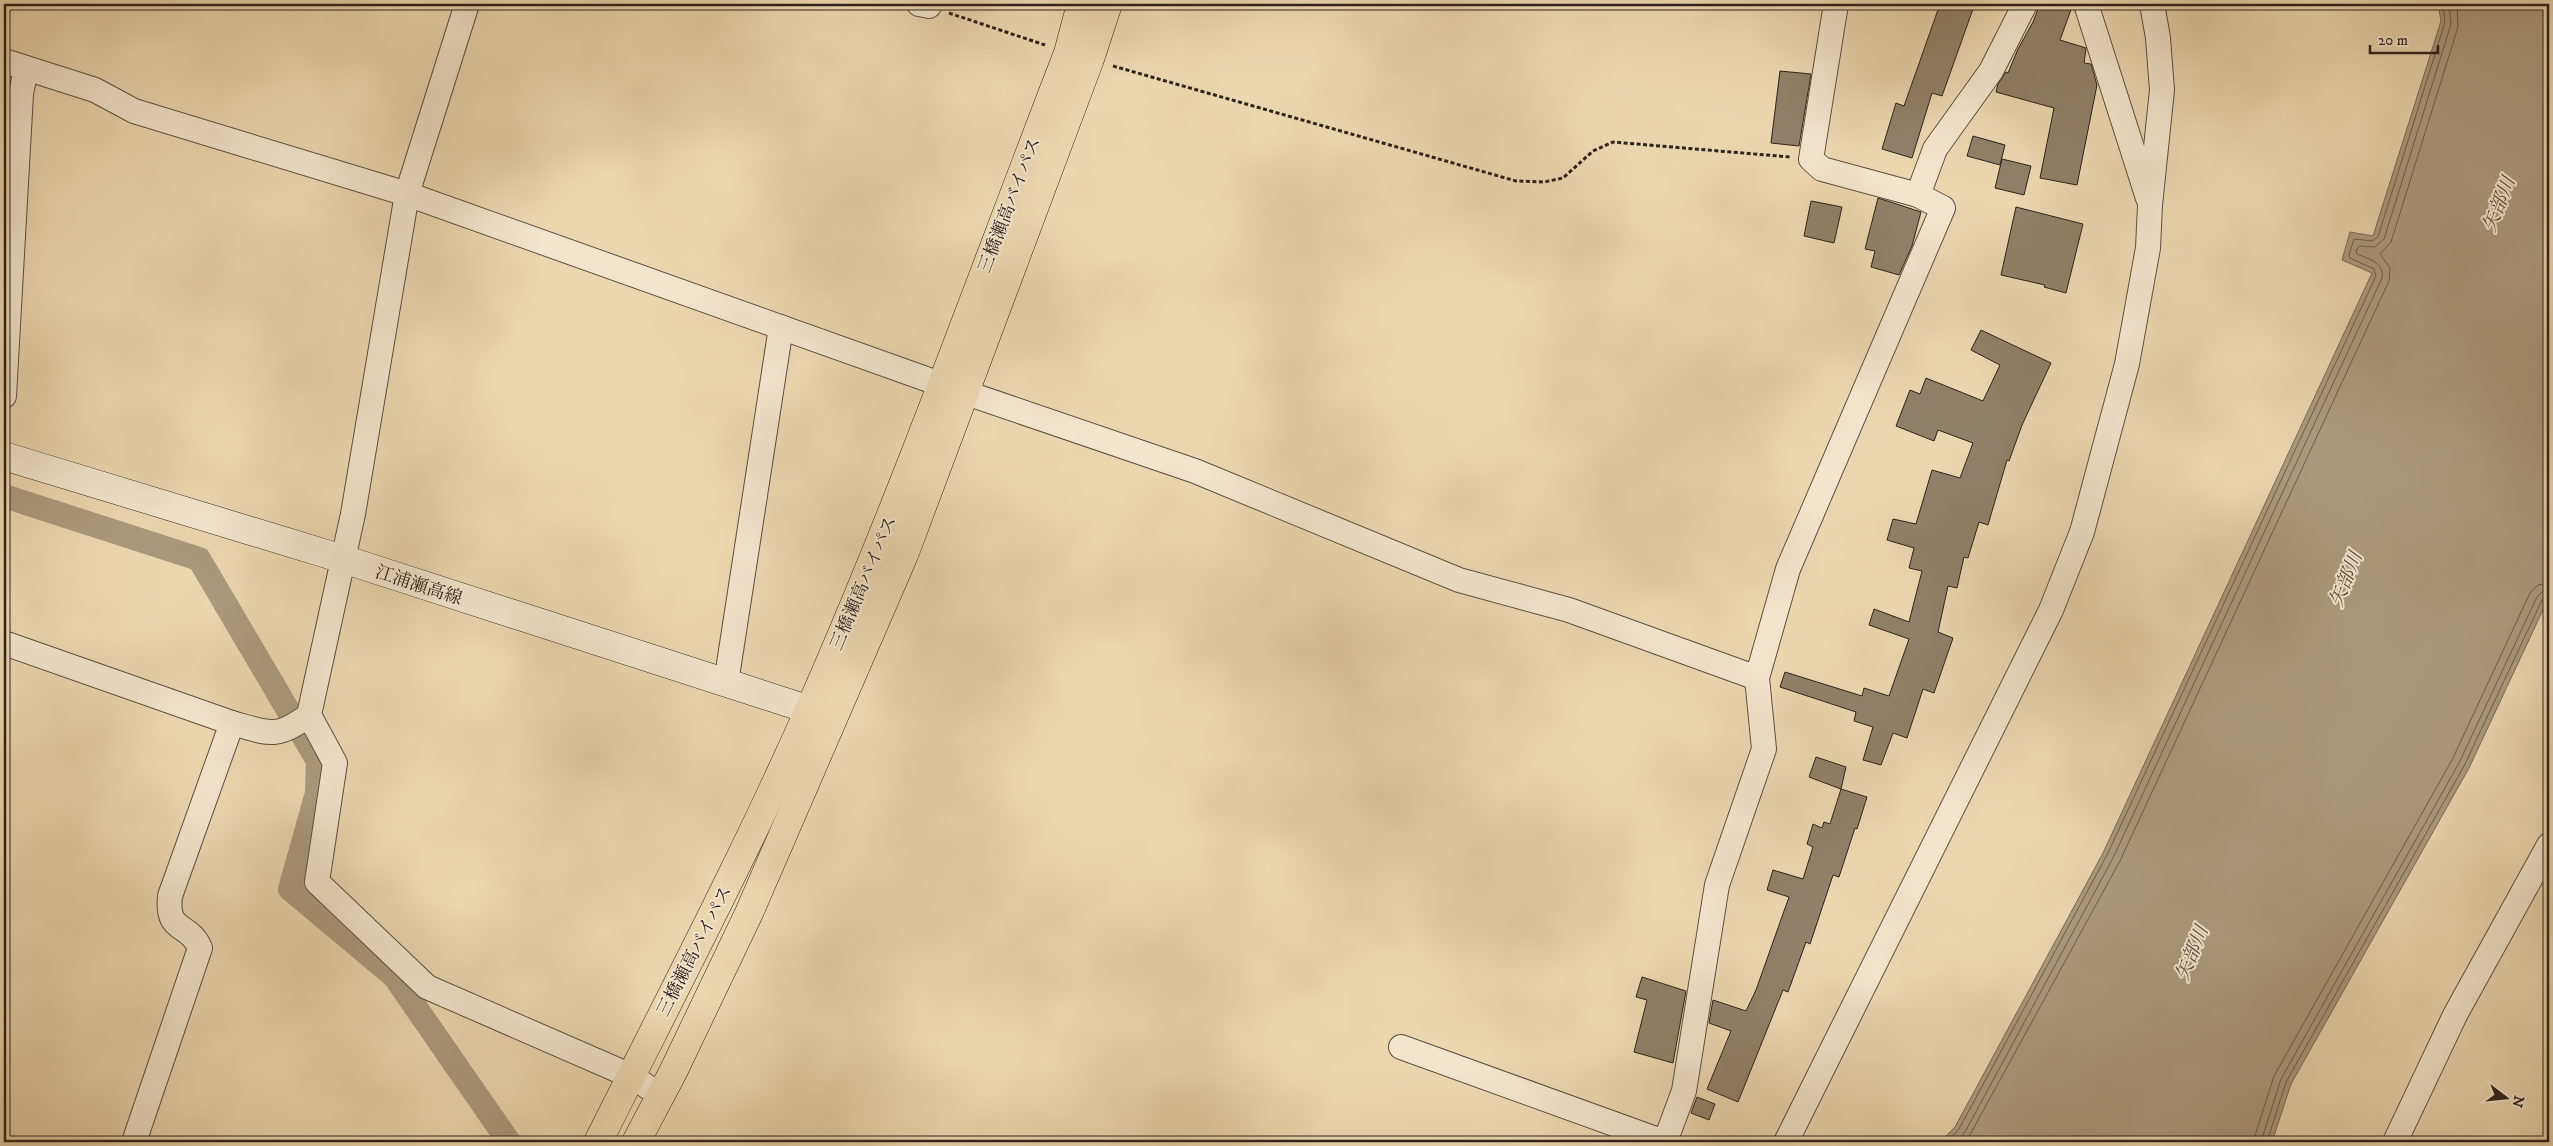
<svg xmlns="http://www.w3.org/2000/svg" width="2553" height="1146" viewBox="0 0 2553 1146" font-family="'IM FELL DW Pica','Noto Serif JP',serif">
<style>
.water{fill:#ac997d;stroke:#7a6956}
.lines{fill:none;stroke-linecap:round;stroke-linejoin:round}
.shore{stroke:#6e5e4c;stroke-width:1}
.canal{stroke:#ac997d;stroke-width:24}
.building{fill:#918068;stroke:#2f221b}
.street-casing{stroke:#5e4f40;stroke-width:26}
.secondary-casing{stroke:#2f221b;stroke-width:29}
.highway-casing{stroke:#2f221b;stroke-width:29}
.path{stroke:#2f221b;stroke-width:3;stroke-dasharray:4 2.5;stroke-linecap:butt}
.street{stroke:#f3e4cc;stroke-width:24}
.secondary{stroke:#f3e4cc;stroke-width:28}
.highway{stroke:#ecd6b0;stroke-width:28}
.labels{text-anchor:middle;stroke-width:4;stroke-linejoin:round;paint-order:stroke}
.street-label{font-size:18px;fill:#2f221b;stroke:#f3e4cc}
.water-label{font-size:19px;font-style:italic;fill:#5b4c3d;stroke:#f3e4cc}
</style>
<rect width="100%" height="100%" fill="#ecd6b0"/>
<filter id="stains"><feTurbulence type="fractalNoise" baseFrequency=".004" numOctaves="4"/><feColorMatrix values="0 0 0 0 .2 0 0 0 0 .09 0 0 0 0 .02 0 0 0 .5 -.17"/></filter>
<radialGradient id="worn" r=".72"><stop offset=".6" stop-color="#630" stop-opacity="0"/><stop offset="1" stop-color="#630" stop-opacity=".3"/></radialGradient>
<polygon class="water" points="2438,4 2549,4 2549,597 2469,768 2291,1084 2272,1142 1940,1142 1955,1127 2103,853 2372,273 2342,260 2350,232 2373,236 2441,21"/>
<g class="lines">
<g class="shore">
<polyline points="1947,1142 1959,1129 2107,855 2376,276 2374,269 2350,258 2349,255 2354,239 2372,241 2378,237 2445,22 2443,4"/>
<path d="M 1956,1142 L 1965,1132 L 2113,858 L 2382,278 C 2385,263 2369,259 2357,254 L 2356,251 L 2359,246 L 2375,247 L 2384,239 L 2451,24 L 2449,4"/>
<polyline points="1966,1142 2120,861 2389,281 2390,268 2380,254 2391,242 2458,27 2457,4"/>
<polyline points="2253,1142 2274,1076 2452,760 2530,593 2538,585 2549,583"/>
<polyline points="2261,1142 2281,1079 2459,763 2537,597 2542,592 2549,590"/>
<polyline points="2267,1142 2286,1082 2464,766 2542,600 2549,597"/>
</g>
<polyline class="canal" points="4,496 199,559 318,761 317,793 290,889 394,976 509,1142"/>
</g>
<g class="building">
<polygon points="1940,4 1957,4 1973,9 1942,96 1932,93 1912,158 1882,149 1896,103 1904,106"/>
<polygon points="2040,4 2073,4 2060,40 2086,48 2084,63 2091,64 2097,85 2077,185 2040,178 2054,108 1996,92 1998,84 2006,72 2008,73 2018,49 2033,22"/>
<polygon points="1780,71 1811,74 1799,146 1771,143"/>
<polygon points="1973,136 2005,145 2000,165 1967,156"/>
<polygon points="2002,159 2031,166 2024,195 1995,188"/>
<polygon points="1878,198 1921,212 1912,246 1899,275 1871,267 1875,251 1865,249"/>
<polygon points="1811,201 1842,207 1834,243 1804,236"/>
<polygon points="2016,207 2083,224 2066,293 2044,287 2045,285 2001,275"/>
<polygon points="1981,330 2051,363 2022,425 2009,461 2007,460 1988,525 1979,522 1968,558 1964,557 1957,588 1948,586 1938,632 1953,638 1934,693 1923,689 1907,738 1893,733 1881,765 1863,760 1873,727 1854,721 1856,712 1780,687 1785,672 1862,696 1864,688 1889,696 1909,639 1869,625 1874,609 1909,622 1922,571 1909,568 1914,548 1887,540 1893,519 1916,524 1932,470 1960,478 1973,443 1938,430 1934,441 1896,426 1910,390 1920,394 1926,378 1983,401 2000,365 1971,350"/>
<polygon points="1816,757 1846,767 1841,789 1809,777"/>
<polygon points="1841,789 1867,797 1857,829 1855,828 1839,877 1833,875 1810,944 1806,942 1788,992 1783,990 1738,1102 1707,1089 1731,1031 1709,1023 1713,1000 1746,1011 1756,990 1789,897 1767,890 1773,870 1803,879 1813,847 1807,844 1813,824 1822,828 1824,822 1830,824"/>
<polygon points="1642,977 1686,991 1673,1063 1634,1052 1647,1000 1636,997"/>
<polygon points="1697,1097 1715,1104 1709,1120 1691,1113"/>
</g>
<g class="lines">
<g class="street-casing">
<g id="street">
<polyline points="467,4 407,194 353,514 309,715 335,763 317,882 427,987 631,1076 660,1095"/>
<polyline points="919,4 929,6 929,4"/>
<polyline points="2086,4 2148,198"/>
<polyline points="4,61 95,90 134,111 407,194 943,385 1195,471 1459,580 1569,610 1757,678"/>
<polyline points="1918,195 1935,149 1991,71 2025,4"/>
<polyline points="4,396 21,94 26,68"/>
<polyline points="4,643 232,723"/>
<polyline points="726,683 781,327"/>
<polyline points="1401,1047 1664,1142"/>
<path d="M 134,1142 L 200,948 C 189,922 166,934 170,896 L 232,723 C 268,733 276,740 309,715"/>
<polyline points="1665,1142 1684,1091 1717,885 1764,749 1757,678 1788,569 1943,208 1918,195 1822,169 1811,159 1836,4"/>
<polyline points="1786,1142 2051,610 2082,532 2127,364 2148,248 2150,205 2162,90 2158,38 2152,4"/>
<polyline points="2395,1142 2455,1015 2549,845"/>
</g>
</g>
<g class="secondary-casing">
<polyline id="secondary" points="4,456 343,559 832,717"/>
</g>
<g class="highway-casing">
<g id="highway">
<path d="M 598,1142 C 670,998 745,855 810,708 C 905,493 983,272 1068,53 L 1081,4"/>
<polyline points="636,1142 673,1072 749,913 904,555 1090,59 1108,4"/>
</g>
</g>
<g class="path">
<polyline points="949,13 1045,45"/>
<polyline points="1113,66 1516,181 1544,182 1563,178 1593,151 1613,142 1790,157"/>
</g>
<use href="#street" class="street"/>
<use href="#secondary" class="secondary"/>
<use href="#highway" class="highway"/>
</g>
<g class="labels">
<g class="street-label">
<text transform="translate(1009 205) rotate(-69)" y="6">三橋瀬高バイパス</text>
<text transform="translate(863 583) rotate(-67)" y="6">三橋瀬高バイパス</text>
<text transform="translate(419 585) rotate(18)" y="6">江浦瀬高線</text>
<text transform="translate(694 951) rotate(-63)" y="6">三橋瀬高バイパス</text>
</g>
<g class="water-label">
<text transform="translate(2498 204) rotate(-68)" y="7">矢部川</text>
<text transform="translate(2345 579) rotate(-68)" y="7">矢部川</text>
<text transform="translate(2191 953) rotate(-68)" y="7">矢部川</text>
</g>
</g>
<rect width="2553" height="1146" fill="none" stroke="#ecd6b0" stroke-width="20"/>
<rect x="5" y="5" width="2543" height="1136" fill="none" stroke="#2f221b" stroke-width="2.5"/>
<rect x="10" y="10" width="2533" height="1126" fill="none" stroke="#2f221b"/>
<g transform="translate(2506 1098) rotate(106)" stroke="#f3e4cc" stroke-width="4" paint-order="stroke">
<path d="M0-4L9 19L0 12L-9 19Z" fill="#2f221b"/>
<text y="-8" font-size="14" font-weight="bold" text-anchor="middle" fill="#2f221b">N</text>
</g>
<path d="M2370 45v8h68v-8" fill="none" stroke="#2f221b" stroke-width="2.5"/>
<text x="2378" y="45" font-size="15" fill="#2f221b" stroke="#f3e4cc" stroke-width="4" paint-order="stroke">20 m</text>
<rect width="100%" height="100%" filter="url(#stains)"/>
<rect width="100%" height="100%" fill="url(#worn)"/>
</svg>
